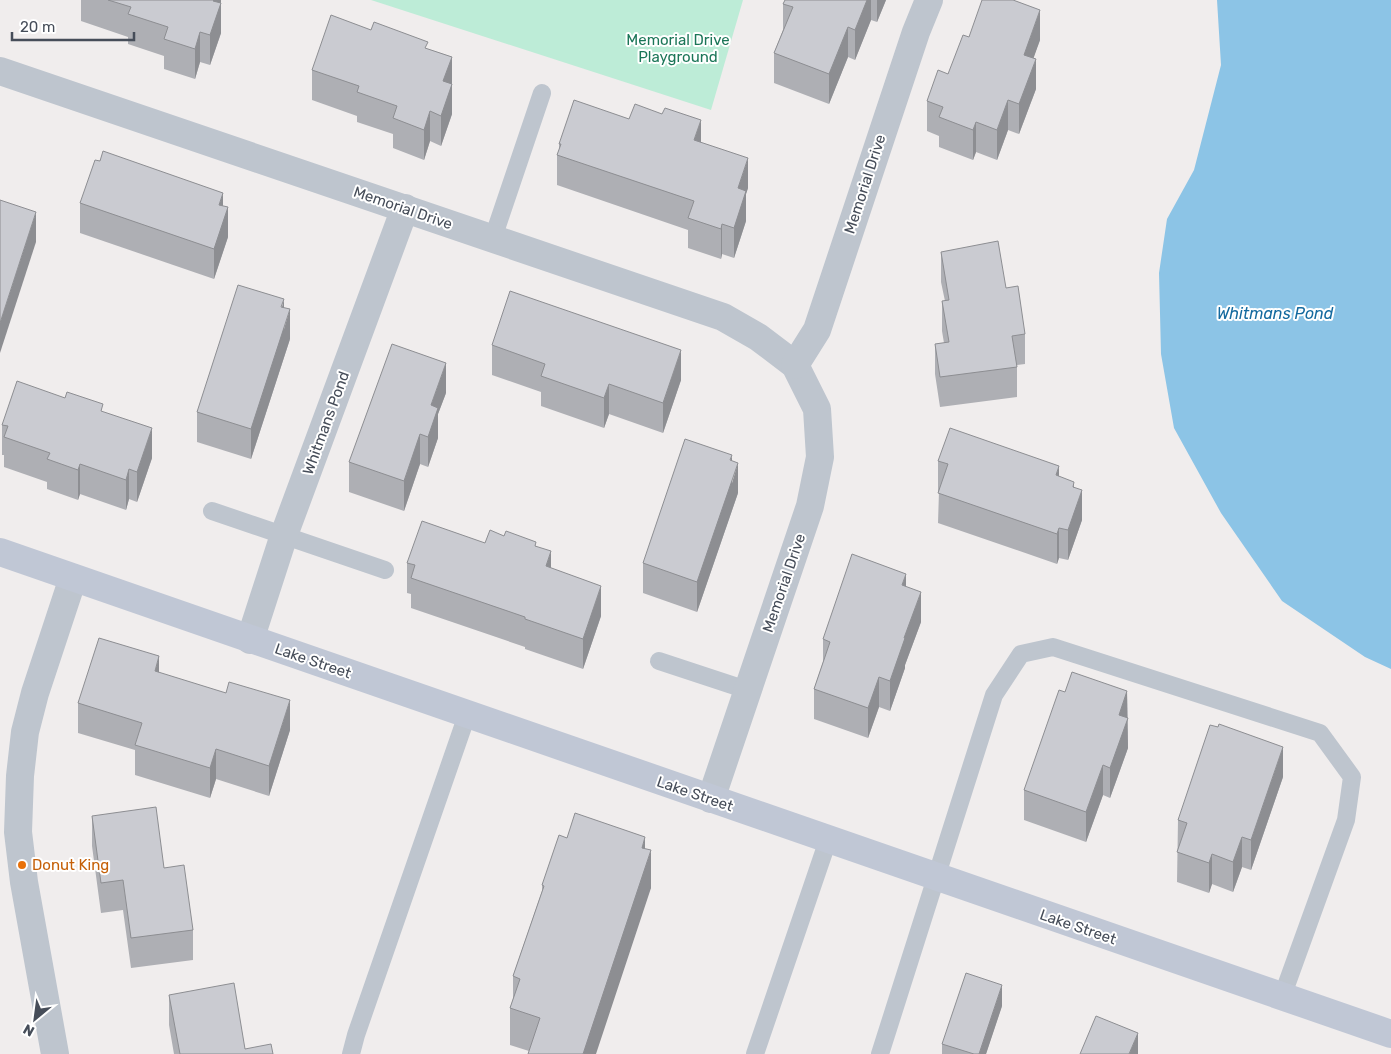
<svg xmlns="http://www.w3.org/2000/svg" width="1391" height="1054" viewBox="0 0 1391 1054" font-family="Rubik,sans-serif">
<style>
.green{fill:#bdecd7}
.water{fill:#8cc4e6}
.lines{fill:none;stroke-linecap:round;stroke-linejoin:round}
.lane{stroke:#bec5ce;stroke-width:18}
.street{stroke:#bec5ce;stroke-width:28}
.secondary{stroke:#c0c7d5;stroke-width:28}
.wall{fill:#aeafb4}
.shaded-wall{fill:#8d8e92}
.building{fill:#cacbd1;stroke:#8d8e92}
.food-dot{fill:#e8710a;stroke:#fff;stroke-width:2}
.labels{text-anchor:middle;stroke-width:4;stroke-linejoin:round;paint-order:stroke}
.park-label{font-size:15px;fill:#1b7658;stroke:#fff}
.street-label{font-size:15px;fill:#464d59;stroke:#fff}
.food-label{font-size:15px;fill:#c56008;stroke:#fff;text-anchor:start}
.water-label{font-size:16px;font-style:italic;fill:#146a9f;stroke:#fff}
</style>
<rect width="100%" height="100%" fill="#f0eded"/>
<polygon class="green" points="371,0 743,0 711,110"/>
<polygon class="water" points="1217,0 1391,0 1391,669 1365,657 1282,601 1221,513 1174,428 1161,354 1159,273 1167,219 1194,170 1221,65"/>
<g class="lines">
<g class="lane">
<polyline points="493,238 542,93"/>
<polyline points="212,511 385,570"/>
<polyline points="659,661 747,690"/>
<polyline points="351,1054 356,1035 467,715"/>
<polyline points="755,1054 828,840"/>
<polyline points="880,1054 994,695 1021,654 1053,647 1320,733 1352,777 1346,820 1282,997"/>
</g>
<g class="street">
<polyline points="0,71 723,317 758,337 795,365 817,409 820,457 810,506 711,799"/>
<polyline points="795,365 817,330 916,32 929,0"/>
<polyline points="250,640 284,535 405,208"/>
<polyline points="55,1054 24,882 18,832 20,776 25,732 35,693 73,578"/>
</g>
<polyline class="secondary" points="0,552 1391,1034"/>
</g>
<g class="wall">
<polygon points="81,0 221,0 221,33 210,65 200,62 195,79 164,69 164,56 128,44 128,37 81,21"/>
<polygon points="785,0 886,0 877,22 871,20 855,60 848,57 829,104 774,83 774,53 783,30 783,4"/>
<polygon points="969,37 1040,40 1033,58 1036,89 1019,134 1008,130 997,160 976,152 973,160 939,147 939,136 927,131 927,101 948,74"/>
<polygon points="428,49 452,57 452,114 441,146 430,141 424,160 393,148 393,134 357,122 357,116 312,100 312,70"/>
<polygon points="629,119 701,142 748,188 746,194 746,221 734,258 722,254 721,259 688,248 688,230 557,185 557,155 559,150 559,144"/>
<polygon points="80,203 223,206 228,237 214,279 80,233"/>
<polygon points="941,252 1006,288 1025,334 1025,364 1017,365 1017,397 940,407 935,374 935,344 944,343 942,331 942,301 945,301 941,282"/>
<polygon points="290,339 251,459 197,442 197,412"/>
<polygon points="492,345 681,380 663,433 609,414 604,428 541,406 541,392 492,375"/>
<polygon points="446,393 438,414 438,438 428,467 420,464 404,511 349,492 349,462"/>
<polygon points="103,412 152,458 137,502 129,499 126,510 80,494 78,500 47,489 47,482 4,467 4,455 2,455 2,425"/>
<polygon points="938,461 1059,476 1074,487 1082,520 1068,560 1059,558 1057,564 938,523 939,491 938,491"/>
<polygon points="738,493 697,612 643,593 643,563"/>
<polygon points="504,536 536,546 551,568 601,616 583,669 525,649 525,647 411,608 411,594 407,593 407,563 485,543"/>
<polygon points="906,587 921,622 905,665 905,668 890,711 879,707 868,738 814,719 814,689 823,662 823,639"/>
<polygon points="159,673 290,730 269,796 216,779 210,798 135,775 135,750 78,733 78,703"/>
<polygon points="1127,691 1128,748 1110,798 1103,795 1086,842 1024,820 1024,790 1065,692"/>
<polygon points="1283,777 1251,870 1242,867 1233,892 1212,884 1209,893 1177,882 1178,820"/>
<polygon points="92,816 164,868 193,930 193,960 131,968 123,910 101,913 92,846"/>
<polygon points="567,838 645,849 651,888 529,1051 510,1045 510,1008 513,999 513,976 542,891 542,885"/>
<polygon points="169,995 245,1049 273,1054 174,1054 169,1025"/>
<polygon points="1002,1006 986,1054 942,1054 942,1044"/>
</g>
<g class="shaded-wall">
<polygon points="214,0 221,0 221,33 210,65 210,35"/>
<polygon points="867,0 871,0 871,20 855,60 855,30"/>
<polygon points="877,0 886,0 877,22"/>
<polygon points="1040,10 1040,40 1024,85 1024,55"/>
<polygon points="848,27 848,57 829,104 829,74"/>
<polygon points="200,32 200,62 195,79 195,49"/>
<polygon points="452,57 452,114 441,146 441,116 443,81"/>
<polygon points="1036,59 1036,89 1019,134 1019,104"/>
<polygon points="1008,100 1008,130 997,160 997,130"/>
<polygon points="430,111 430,141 424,160 424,130"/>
<polygon points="701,120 701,150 694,140"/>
<polygon points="976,122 976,152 973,160 973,130"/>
<polygon points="748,158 748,188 746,194 746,221 734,258 734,228 738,188"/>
<polygon points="223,193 223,220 228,207 228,237 214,279 214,249 219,205"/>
<polygon points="36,212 36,242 0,353 0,323"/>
<polygon points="722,224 722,254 721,259 721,229"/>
<polygon points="284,299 284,329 290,309 290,339 251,459 251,429"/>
<polygon points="681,350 681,380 663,433 663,403"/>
<polygon points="446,363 446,393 438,414 438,438 428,467 428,437 431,405"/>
<polygon points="609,384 609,414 604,428 604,398"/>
<polygon points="152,428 152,458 137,502 137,472"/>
<polygon points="420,434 420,464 404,511 404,481"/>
<polygon points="732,455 732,483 738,463 738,493 697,612 697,582"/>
<polygon points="80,464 80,494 78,500 78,470"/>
<polygon points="1059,466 1059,496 1056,475"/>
<polygon points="129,469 129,499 126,510 126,480"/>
<polygon points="1074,482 1074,512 1082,490 1082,520 1068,560 1068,530 1073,487"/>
<polygon points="1059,528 1059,558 1057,564 1057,534"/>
<polygon points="551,551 551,581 546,566"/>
<polygon points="906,574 906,604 902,585"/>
<polygon points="601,586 601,616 583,669 583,639"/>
<polygon points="921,592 921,622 905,665 905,668 890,711 890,681 904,638"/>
<polygon points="159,656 159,686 155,671"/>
<polygon points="879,677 879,707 868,738 868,708"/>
<polygon points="1127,691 1128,748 1110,798 1110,768 1119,715"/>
<polygon points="290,700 290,730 269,796 269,766"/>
<polygon points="1283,747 1283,777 1251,870 1251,840"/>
<polygon points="216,749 216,779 210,798 210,768"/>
<polygon points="1103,765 1103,795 1086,842 1086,812"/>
<polygon points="645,837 645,868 651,850 651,888 596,1054 583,1054"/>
<polygon points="1242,837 1242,867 1233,892 1233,862"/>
<polygon points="1212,854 1212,884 1209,893 1209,863"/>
<polygon points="1002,985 1002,1006 986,1054 979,1054"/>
<polygon points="1138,1033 1138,1054 1129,1054"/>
</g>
<g class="building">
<polygon points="108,0 214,0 213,1 221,3 210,35 200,32 195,49 164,39 168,27 128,14 131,7"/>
<polygon points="785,0 867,0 855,30 848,27 829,74 774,53 793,7 783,4"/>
<polygon points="982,0 1013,0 1040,10 1024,55 1036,59 1019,104 1008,100 997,130 976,122 973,130 939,117 943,107 927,101 938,70 948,74 963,35 969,37"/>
<polygon points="331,15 371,30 374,22 428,42 425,48 452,57 443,81 452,84 441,116 430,111 424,130 393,118 397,106 357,92 359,86 312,70"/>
<polygon points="574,100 629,119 635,104 662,114 665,108 701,120 694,140 748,158 738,188 746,191 734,228 722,224 721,229 688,218 694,201 557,155 561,144 559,144"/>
<polygon points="103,151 223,193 219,205 228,207 214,249 80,203 95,160 100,161"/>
<polygon points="0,200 36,212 0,323"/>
<polygon points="998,241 1006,288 1018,286 1025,334 1012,336 1017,367 940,377 935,344 949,342 942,301 949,300 941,252"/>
<polygon points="238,285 284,299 281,307 290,309 251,429 197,412"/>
<polygon points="510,291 681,350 663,403 609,384 604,398 541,376 545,364 492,345"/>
<polygon points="392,344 446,363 431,405 438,408 428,437 420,434 404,481 349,462"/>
<polygon points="17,381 65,398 67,392 103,404 101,411 152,428 137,472 129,469 126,480 80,464 78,470 47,459 50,453 4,437 8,426 2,425"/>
<polygon points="950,428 1059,466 1056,475 1074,482 1073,487 1082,490 1068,530 1059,528 1057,534 938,493 948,464 938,461"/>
<polygon points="685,439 732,455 730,460 738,463 697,582 643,563"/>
<polygon points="422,521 485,543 490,530 504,536 506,531 536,542 535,546 551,551 546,566 601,586 583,639 525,619 525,617 411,578 415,565 407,563"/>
<polygon points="852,554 906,574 902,585 921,592 904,638 905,638 890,681 879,677 868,708 814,689 830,642 823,639"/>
<polygon points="99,638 159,656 155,671 226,693 229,682 290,700 269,766 216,749 210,768 135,745 142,723 78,703"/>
<polygon points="1072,672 1127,691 1119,715 1128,718 1110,768 1103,765 1086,812 1024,790 1059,690 1065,692"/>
<polygon points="1219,724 1283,747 1251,840 1242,837 1233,862 1212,854 1209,863 1177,852 1187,823 1178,820 1210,725 1218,727"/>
<polygon points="156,807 164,868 184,865 193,930 131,938 123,880 101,883 92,816"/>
<polygon points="575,813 645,837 642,848 651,850 583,1054 528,1054 540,1018 510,1008 520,979 513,976 544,886 542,885 559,835 567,838"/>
<polygon points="966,973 1002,985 979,1054 974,1054 942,1044"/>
<polygon points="234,983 245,1049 271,1044 273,1054 180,1054 169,995"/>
<polygon points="1096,1016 1138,1033 1129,1054 1080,1054"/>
</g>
<circle class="food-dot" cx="22" cy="865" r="5"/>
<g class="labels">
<g class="park-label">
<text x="678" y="45">Memorial Drive<tspan x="678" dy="17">Playground</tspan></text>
</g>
<g class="street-label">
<text transform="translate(865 184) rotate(-72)" y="5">Memorial Drive</text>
<text transform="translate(403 208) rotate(19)" y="5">Memorial Drive</text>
<text transform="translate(326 423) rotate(-70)" y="5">Whitmans Pond</text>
<text transform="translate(784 583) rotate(-71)" y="5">Memorial Drive</text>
<text transform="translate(313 661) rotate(19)" y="5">Lake Street</text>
<text transform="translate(695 794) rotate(19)" y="5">Lake Street</text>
<text transform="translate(1078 927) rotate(19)" y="5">Lake Street</text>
</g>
<g class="food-label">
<text x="32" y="870">Donut King</text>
</g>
<g class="water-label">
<text x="1275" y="319">Whitmans Pond</text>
</g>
</g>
<g transform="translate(35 1019) rotate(209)" stroke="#ffffff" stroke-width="4" paint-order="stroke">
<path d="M0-4L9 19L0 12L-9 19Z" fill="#464d59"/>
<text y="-8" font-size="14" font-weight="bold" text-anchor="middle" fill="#464d59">N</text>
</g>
<path d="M12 32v8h122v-8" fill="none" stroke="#464d59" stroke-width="2.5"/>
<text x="20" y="32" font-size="15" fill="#464d59" stroke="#ffffff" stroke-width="4" paint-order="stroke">20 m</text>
</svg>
